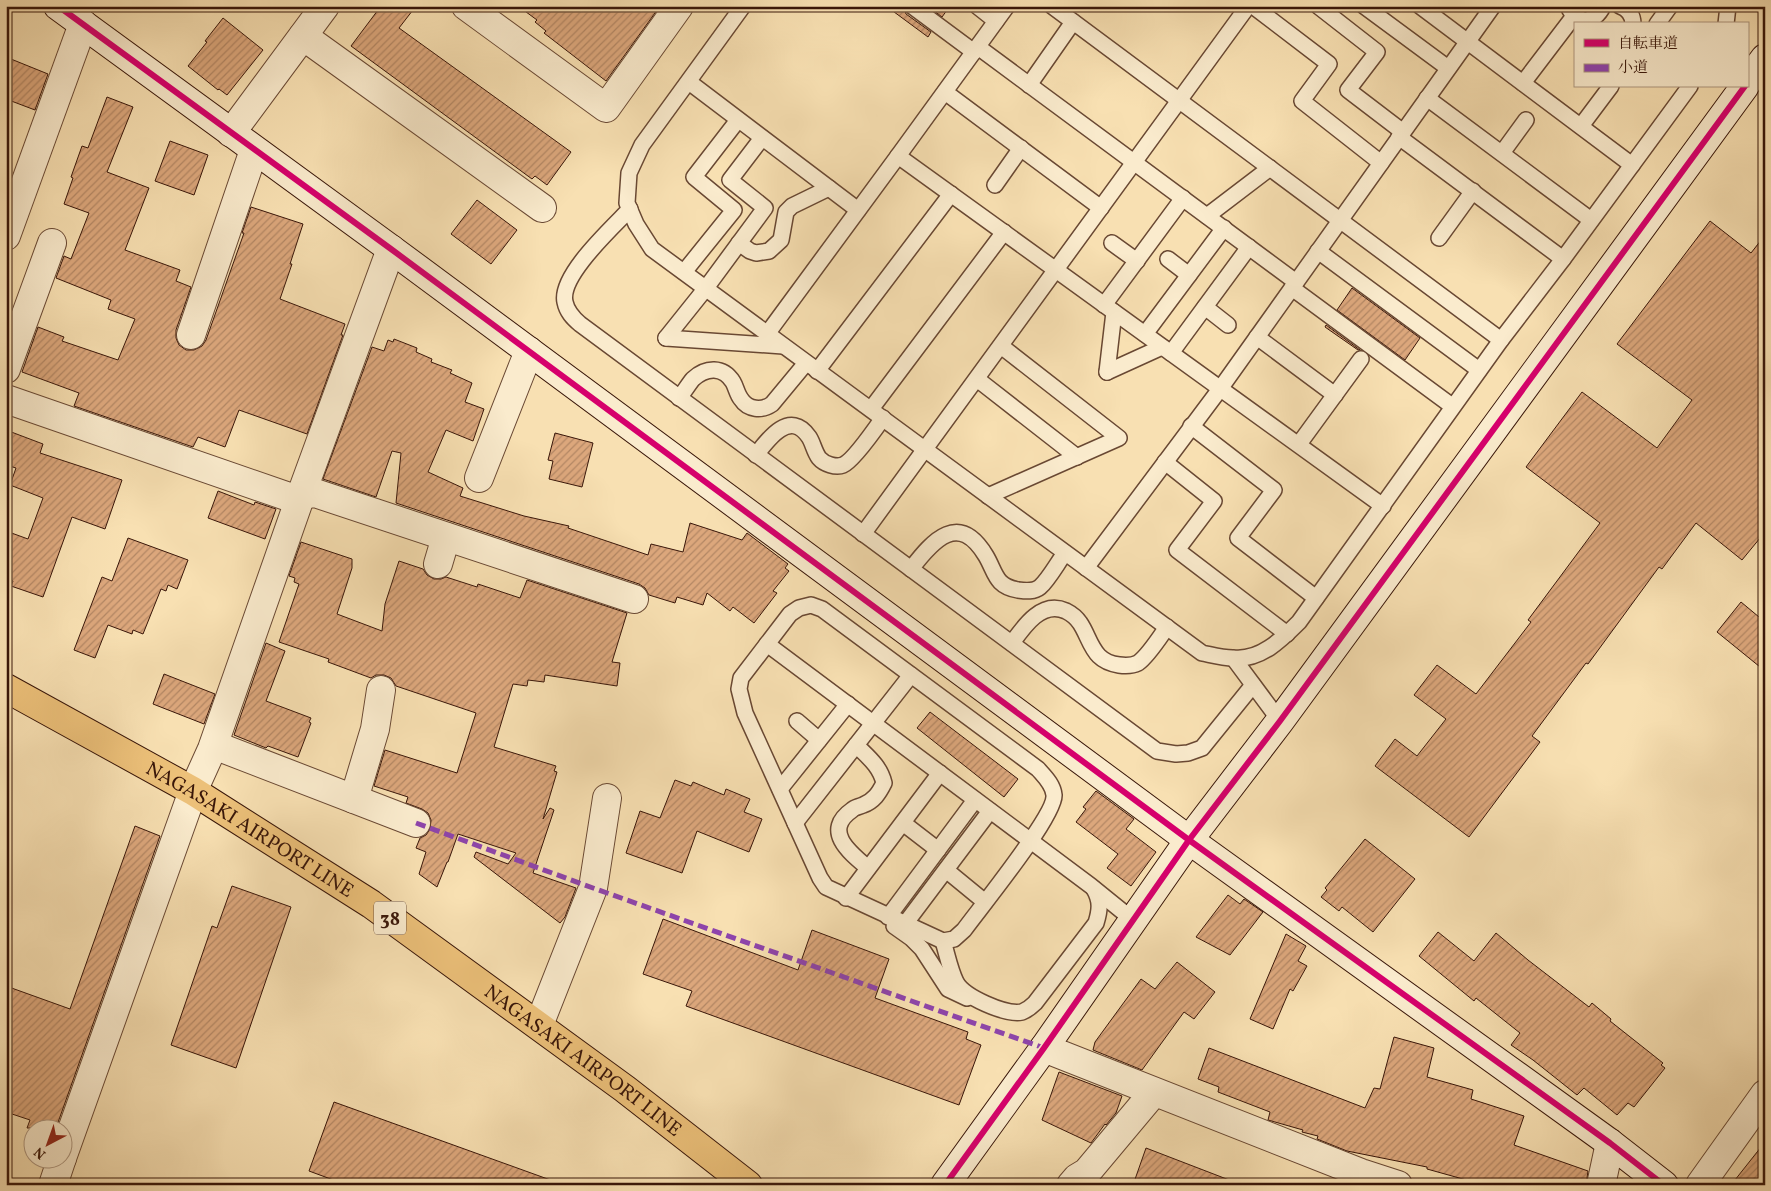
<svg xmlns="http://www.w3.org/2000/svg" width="1771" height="1191" viewBox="0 0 1771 1191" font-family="Vollkorn,'Noto Serif JP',serif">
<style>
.building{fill:url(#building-hatch);stroke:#391609}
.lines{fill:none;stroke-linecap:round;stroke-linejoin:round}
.lane-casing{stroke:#694833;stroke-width:18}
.street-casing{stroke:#694833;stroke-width:30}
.secondary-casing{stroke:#391609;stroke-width:30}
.primary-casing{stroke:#391609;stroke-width:30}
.lane{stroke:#faebcd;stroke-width:15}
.street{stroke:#faebcd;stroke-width:28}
.secondary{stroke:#faebcd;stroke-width:28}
.primary{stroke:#ecc079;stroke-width:28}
.quiet{stroke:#8e44ad;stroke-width:5;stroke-dasharray:10 5;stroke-linecap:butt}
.cycleway-casing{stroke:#faebcd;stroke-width:9}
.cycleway{stroke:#d6006c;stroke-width:6}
.labels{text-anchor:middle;stroke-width:4;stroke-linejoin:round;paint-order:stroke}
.shield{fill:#faebcd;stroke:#735644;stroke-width:1}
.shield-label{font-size:19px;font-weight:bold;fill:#391609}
.street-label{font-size:20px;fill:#391609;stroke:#faebcd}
</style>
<defs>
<pattern id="building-hatch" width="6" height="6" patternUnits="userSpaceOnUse" patternTransform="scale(1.25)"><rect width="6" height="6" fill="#dca77c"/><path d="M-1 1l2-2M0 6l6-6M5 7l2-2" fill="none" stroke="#b38764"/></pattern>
</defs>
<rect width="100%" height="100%" fill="#f8e0b2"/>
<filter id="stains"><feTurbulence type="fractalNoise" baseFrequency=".004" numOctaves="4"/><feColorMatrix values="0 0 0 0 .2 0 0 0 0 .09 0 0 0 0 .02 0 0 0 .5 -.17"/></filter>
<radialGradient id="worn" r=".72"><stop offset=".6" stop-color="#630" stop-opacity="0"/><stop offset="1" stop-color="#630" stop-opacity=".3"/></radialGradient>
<g class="building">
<polygon points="381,6 416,6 399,28 571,152 547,185 535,176 532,179 351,46"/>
<polygon points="518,6 660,6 606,81 544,33 546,31 535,22 537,20"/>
<polygon points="886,6 903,6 906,14 931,32 928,37"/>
<polygon points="928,6 950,6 942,17"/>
<polygon points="223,18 263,50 227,95 219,89 218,90 188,66 207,42 205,41"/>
<polygon points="6,57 48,74 35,110 6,99"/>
<polygon points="107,97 133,107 107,172 149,188 125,250 180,270 176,281 191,287 176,330 176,338 179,345 186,350 194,350 202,346 206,340 244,233 242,233 251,207 303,224 290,264 292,264 280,299 345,324 341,335 343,335 307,434 239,410 225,447 198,437 193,447 74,406 79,393 22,372 38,327 64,337 62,341 118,360 135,319 108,309 111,300 56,278 64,256 71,259 89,213 64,204 73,178 71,177 82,146 88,148"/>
<polygon points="170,141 208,155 194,195 155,181"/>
<polygon points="477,200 517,230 491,264 451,234"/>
<polygon points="1710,221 1751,253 1765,235 1765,532 1742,560 1696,523 1662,569 1659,567 1588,664 1586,663 1532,736 1540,742 1469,837 1375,766 1395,739 1417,756 1446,719 1414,695 1437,665 1476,694 1531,622 1528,620 1600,523 1526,467 1582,392 1657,448 1692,400 1617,344"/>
<polygon points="1352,288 1420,338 1405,360 1337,310"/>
<polygon points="1326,325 1360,350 1358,350 1325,327"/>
<polygon points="394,339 417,348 416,352 432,359 431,362 452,370 450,373 472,383 465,402 484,409 473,441 446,430 428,472 463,488 460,496 524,516 569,526 568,528 648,555 651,544 683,552 690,523 742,540 747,533 788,564 785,568 789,571 773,591 777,593 754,623 733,607 730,611 707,593 703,605 677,597 675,603 649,595 645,588 639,584 396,503 401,453 392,451 376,497 323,479 372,347 384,351 388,340 393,342"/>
<polygon points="6,430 43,444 40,453 122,480 105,529 72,517 43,597 11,586 13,581 6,578 6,531 28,539 43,498 10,485 16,468 6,465"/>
<polygon points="555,433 593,443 582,487 549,479 553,461 548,460"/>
<polygon points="218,491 254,505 255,502 276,509 265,539 208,518"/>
<polygon points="128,538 188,560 177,589 168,585 166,591 161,589 143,634 133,630 132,634 108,625 95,658 74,650 102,577 112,581"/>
<polygon points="301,542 352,559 352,568 337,614 382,631 385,604 399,561 423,569 427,575 434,579 441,579 446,577 477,587 478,584 520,598 527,580 627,613 612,662 620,663 617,686 545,675 544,682 528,680 527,686 513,684 494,747 556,766 554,771 557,772 543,819 550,808 554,810 533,873 576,888 565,917 560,923 474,857 476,852 508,864 516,853 458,834 448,862 447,862 437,887 419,874 426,852 416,848 420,838 426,835 430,829 431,820 428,813 422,809 406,803 408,797 374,786 385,750 457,773 476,713 396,686 391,678 384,675 376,675 371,678 328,662 329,659 279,642 299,584 294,582 295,578 289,576"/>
<polygon points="1741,602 1765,622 1765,671 1717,632"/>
<polygon points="266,643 285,651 266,701 311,718 309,722 311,723 298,757 268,746 266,748 234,735"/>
<polygon points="164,674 215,694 204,724 153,704"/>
<polygon points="930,712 1018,779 1004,797 917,728"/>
<polygon points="675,780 691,786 693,782 724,795 726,789 750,799 744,812 762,819 749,852 697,831 682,873 626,853 640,811 660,818"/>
<polygon points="1096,791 1134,819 1126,829 1156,852 1131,886 1107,868 1118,854 1076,822 1086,809 1083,807"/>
<polygon points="135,826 160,836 56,1128 27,1128 30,1120 6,1112 6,986 70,1009"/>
<polygon points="1365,839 1415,879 1373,932 1342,907 1339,911 1321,897 1327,890 1325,888"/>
<polygon points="232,886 291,907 236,1068 171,1045 212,926 217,928"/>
<polygon points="1228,895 1240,904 1244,899 1263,912 1230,955 1196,937"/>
<polygon points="663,919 798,970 812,930 889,959 875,998 968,1032 966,1039 981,1045 959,1105 686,1006 692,991 643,974"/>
<polygon points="1438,932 1474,961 1496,933 1528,960 1589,1007 1592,1003 1611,1019 1610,1021 1663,1063 1661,1065 1665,1068 1634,1107 1628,1103 1617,1115 1584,1088 1577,1095 1533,1060 1511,1045 1520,1033 1476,998 1474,1001 1419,956"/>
<polygon points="1286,934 1306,946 1298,961 1307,966 1293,991 1290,989 1273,1029 1250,1019"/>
<polygon points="1177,962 1215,992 1194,1019 1184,1012 1142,1070 1093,1050 1095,1042 1141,979 1155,989"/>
<polygon points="1394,1037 1434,1048 1427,1077 1473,1090 1471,1099 1524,1116 1514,1145 1588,1171 1586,1185 1469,1185 1470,1181 1427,1169 1427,1167 1347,1151 1317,1139 1318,1136 1302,1132 1303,1130 1268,1120 1270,1112 1218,1092 1219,1087 1198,1079 1209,1048 1365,1108 1374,1088 1380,1089"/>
<polygon points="1059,1072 1122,1096 1116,1113 1106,1125 1105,1124 1091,1143 1042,1120"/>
<polygon points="334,1102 556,1182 556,1185 347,1185 309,1171"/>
<polygon points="1765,1142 1765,1185 1731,1185"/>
<polygon points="1146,1148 1237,1183 1237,1185 1133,1185"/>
</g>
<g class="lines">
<g class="lane-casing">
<g id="lane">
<path d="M 743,6 L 642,145 L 629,173 L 627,203 L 636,224 L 652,249 L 1202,653 C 1212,655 1222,658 1233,658 C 1260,661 1281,640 1299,622 L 1501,340 L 1563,259 L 1690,86"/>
<polyline points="912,6 974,52"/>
<polyline points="977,6 996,21"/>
<polyline points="1052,6 1501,340"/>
<polyline points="1253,6 1329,64 1302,101 1381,163"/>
<polyline points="1318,6 1377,52 1348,90 1403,132"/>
<polyline points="1364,6 1448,68"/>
<polyline points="1420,6 1632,165"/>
<path d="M 1568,6 C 1576,25 1595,24 1603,6"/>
<path d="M 1620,6 C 1628,9 1633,15 1633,24"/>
<polyline points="1657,24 1670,6"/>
<polyline points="1726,24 1728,6"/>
<polyline points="978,47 1296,282"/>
<polyline points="689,82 858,210"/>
<polyline points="1523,83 1574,16"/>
<polyline points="1029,85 1073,22"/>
<polyline points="945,92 1101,208"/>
<polyline points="1427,98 1591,220"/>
<polyline points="1581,126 1611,86"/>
<polyline points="1399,137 1563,259"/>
<polyline points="1502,153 1526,120"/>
<polyline points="898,156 1007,6"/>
<polyline points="995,185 1021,148"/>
<path d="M 630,209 C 612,228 559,276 565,302 C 567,312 573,318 580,324 L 1157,751 L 1176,754 L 1188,753 L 1202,748 L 1253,685"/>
<polyline points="1207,216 1270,168"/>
<polyline points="1439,238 1473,191"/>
<polyline points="739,243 750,251 756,253 769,251 781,240 786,212 792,206 829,188"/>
<polyline points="1112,243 1137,261"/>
<polyline points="1318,251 1479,370"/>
<polyline points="1168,259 1189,275"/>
<polyline points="684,272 734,210 694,177 738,120"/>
<polyline points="1292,288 1452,406"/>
<polyline points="1104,305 1183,198"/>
<polyline points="1205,307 1228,325"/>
<polyline points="767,334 898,156 1383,506"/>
<polyline points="1145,334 1224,228"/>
<polyline points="1257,337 1335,395"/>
<polyline points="666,338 706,288 765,208 730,180 762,138"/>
<polyline points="666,338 783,346"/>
<polyline points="1171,353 1249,247"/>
<polyline points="817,371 951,194"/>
<polyline points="1107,372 1162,347"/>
<polyline points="1107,372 1114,312"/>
<polyline points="977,379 1077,457"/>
<path d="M 679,398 C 684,392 688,385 693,379 C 706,367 723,366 733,382 C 736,387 737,394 741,399 C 748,410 762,411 772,404 L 806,363"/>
<polyline points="871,409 1004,232"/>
<polyline points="1191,426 1274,490 1238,538 1316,598"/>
<polyline points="1299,444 1361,359"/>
<path d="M 756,455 C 768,439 790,409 809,437 C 813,443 814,451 819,458 C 824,464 836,468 843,465 C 853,461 876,428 883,418"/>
<polyline points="1165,462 1214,501 1177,550 1287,634"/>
<polyline points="988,496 1119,438 1001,346"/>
<polyline points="863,534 1248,6"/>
<polyline points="1086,568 1220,389 1493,6"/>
<path d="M 911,569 C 933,540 959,511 986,556 C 996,573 995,586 1018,590 C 1026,591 1034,592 1040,587 C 1049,579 1058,562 1065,553"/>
<path d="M 811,605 L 822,609 L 1038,769 C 1044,776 1053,784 1054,795 C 1056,815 980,908 964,930 L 954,939 L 943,941 L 826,887 L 820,878 L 745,713 L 739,689 L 741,678 L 790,614 L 799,608 Z"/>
<path d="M 1012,643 C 1024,626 1042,600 1066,611 C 1072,614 1076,617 1080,623 C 1087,633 1090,647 1099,656 C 1105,662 1112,664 1119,665 C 1126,666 1132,666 1138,663 C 1148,656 1160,637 1167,627"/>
<polyline points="767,644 1091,886 1133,920"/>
<polyline points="1234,659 1280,721"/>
<polyline points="797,721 819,740"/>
<path d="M 856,745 C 868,757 880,766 884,783 C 879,793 874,801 863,805 C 859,807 855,807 852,810 C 822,831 850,853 868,868"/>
<polyline points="780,789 848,704"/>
<polyline points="795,823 911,675"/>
<polyline points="903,823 938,850"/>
<polyline points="946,870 985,902"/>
<polyline points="846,898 940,773"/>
<polyline points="888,917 975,800"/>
<polyline points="905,924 990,811"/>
<polyline points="894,926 911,938 922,949 948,989 967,998"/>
<path d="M 943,941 C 947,954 950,970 956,982 C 964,997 1005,1015 1022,1012 C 1027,1010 1031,1007 1035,1003 L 1096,923 C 1100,910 1101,901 1094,889"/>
</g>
</g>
<g class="street-casing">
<g id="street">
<polyline points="466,6 606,108 679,6"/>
<polyline points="303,36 542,208"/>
<polyline points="231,133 325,6"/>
<polyline points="6,236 83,24"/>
<polyline points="191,335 254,150"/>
<polyline points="6,369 52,243"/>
<polyline points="6,399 289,497 315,493 634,599"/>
<polyline points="479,478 529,351"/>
<polyline points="438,564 446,537"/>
<polyline points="214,745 416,823"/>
<polyline points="354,799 375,729 381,690"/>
<polyline points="539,1025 593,888 607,798"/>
<polyline points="1044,1048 1361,1173 1398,1185"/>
<polyline points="62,1158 193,791 212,749 301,495 391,249"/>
<polyline points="53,1185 62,1158"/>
<polyline points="1071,1185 1077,1178 1087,1172 1154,1092"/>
<polyline points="1601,1185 1610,1143"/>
<polyline points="1700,1185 1765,1094"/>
</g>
</g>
<g class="secondary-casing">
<g id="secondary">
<polyline points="58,6 391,249 1189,840 1610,1143 1664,1185"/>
<polyline points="1747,82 1765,58"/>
<polyline points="945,1185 1044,1048 1189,840 1280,721 1745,86"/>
</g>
</g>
<g class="primary-casing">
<g id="primary">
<path id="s1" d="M 6,688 L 193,791 L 371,904 L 625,1089 L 748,1185"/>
</g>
</g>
<use href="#lane" class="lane"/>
<use href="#street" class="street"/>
<use href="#secondary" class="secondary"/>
<use href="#primary" class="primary"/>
<polyline class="quiet" points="416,823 593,888 1044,1048"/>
<g class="cycleway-casing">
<g id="cycleway">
<polyline points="58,6 391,249 1189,840 1610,1143 1664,1185"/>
<polyline points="945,1185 1044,1048 1189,840 1280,721 1745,86"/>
</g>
</g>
<use href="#cycleway" class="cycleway"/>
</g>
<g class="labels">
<rect class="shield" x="374" y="901.5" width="32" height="33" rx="4"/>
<g class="shield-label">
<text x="390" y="925">38</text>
</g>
<g class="street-label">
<text dy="7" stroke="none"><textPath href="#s1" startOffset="282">NAGASAKI AIRPORT LINE</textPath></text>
<text dy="7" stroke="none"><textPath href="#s1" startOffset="688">NAGASAKI AIRPORT LINE</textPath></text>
</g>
</g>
<rect width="1771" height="1191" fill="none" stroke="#f8e0b2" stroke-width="25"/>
<rect x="8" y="8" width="1756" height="1176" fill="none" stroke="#391609" stroke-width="2.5"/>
<rect x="12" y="12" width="1746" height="1166" fill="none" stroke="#391609"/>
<rect x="1574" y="22" width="175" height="65" fill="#faebcd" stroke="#ad967f"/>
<rect x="1584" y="39" width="25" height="8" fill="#d6006c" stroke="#ad967f"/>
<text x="1618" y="48" font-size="15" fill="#391609">自転車道</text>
<rect x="1584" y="64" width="25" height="8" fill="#8e44ad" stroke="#ad967f"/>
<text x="1618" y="72" font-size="15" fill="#391609">小道</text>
<g transform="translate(48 1144) rotate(221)"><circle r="24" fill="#faebcd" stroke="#ad967f"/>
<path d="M0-4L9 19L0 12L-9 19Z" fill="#8f2418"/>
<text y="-8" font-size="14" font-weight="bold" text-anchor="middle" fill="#391609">N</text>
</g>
<rect width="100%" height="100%" filter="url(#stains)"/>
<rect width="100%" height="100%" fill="url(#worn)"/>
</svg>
